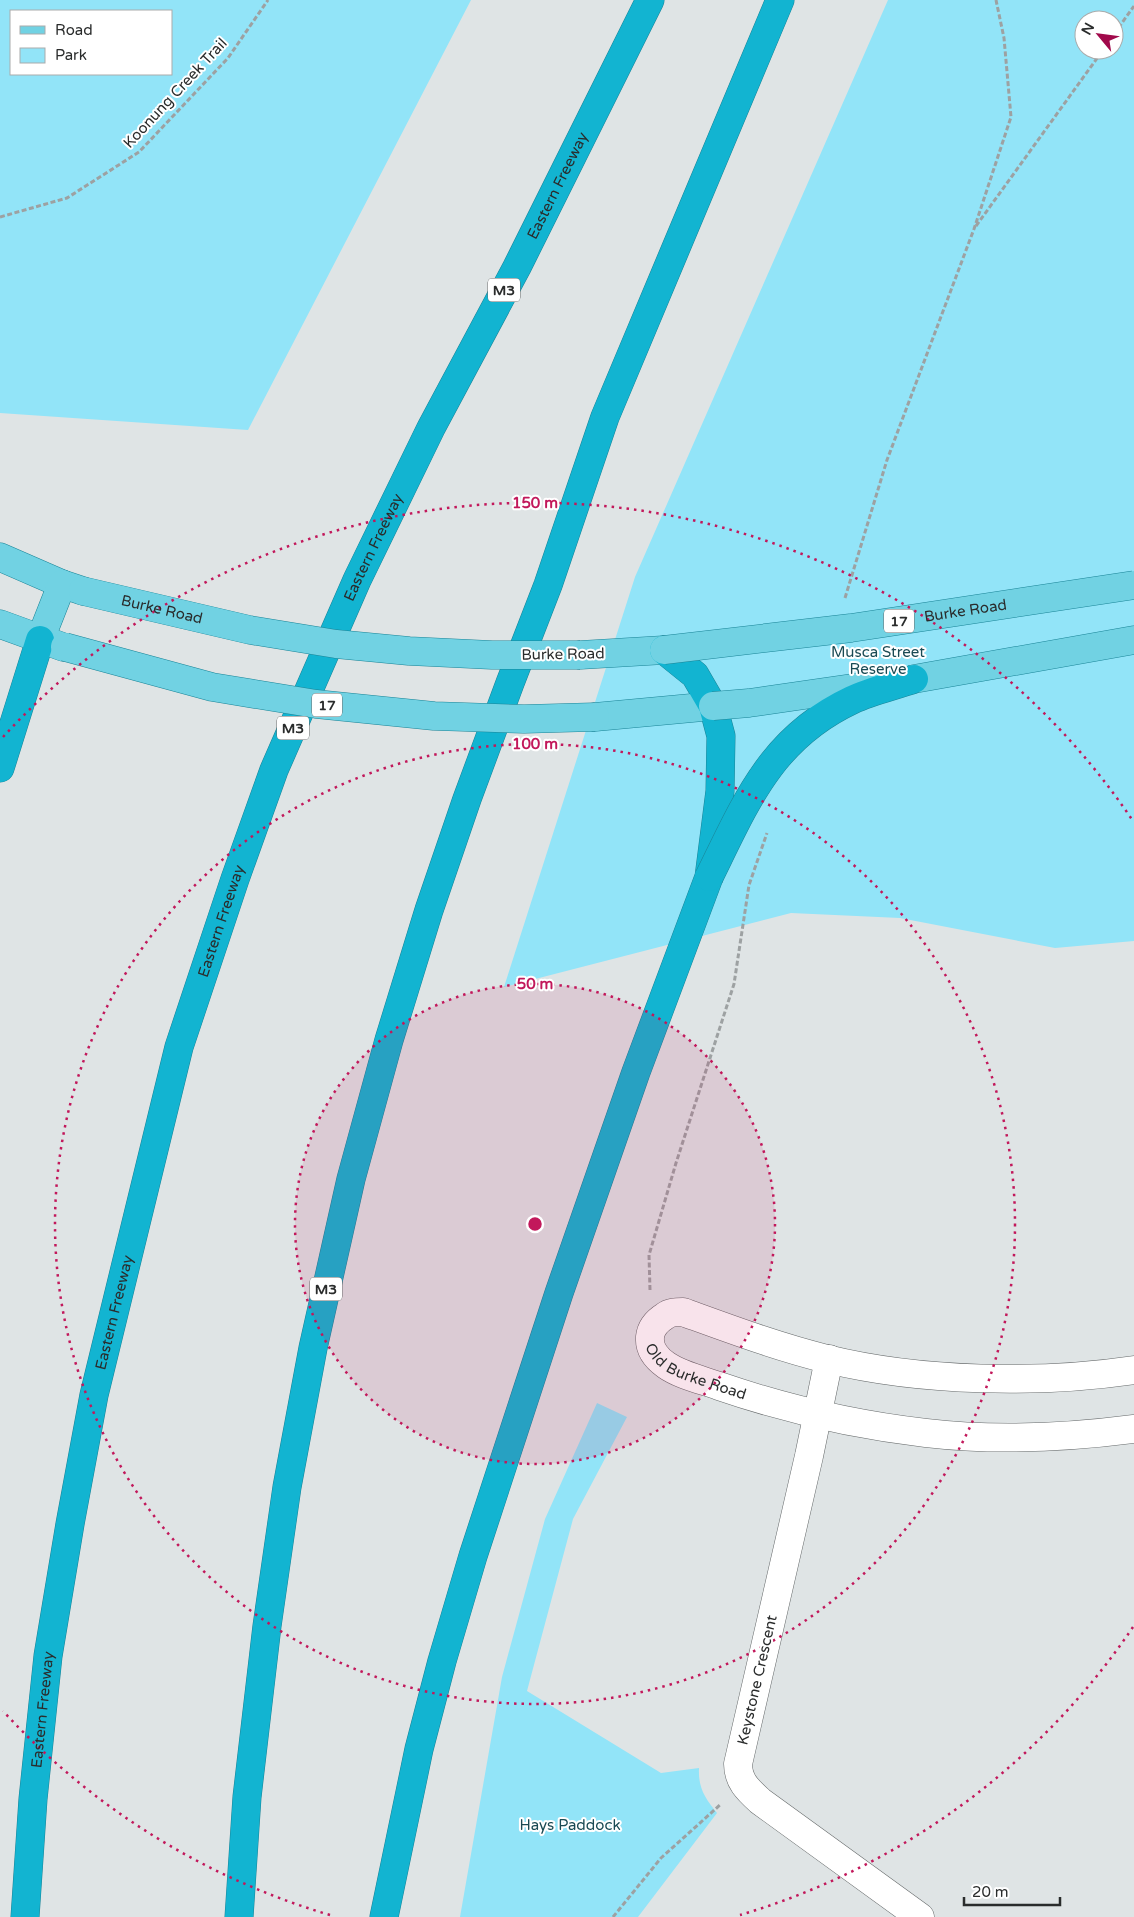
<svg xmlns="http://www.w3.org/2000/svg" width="1134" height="1917" viewBox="0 0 1134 1917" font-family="'Varela Round',sans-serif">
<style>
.green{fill:#92e4f8;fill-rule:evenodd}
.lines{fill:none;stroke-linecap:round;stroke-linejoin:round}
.street-casing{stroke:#65696a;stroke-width:29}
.primary-casing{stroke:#1a8497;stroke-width:29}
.highway-casing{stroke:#1a8497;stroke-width:29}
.path{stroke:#9da1a2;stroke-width:3;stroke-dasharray:5 2.5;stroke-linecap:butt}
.street{stroke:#fff;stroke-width:28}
.primary{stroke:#71d2e3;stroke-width:28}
.highway{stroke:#12b4d1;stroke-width:28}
.primary-bridge-casing{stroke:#1a8497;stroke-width:29;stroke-linecap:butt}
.highway-bridge-casing{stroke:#1a8497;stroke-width:29;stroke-linecap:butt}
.primary-bridge{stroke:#71d2e3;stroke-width:28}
.highway-bridge{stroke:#12b4d1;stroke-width:28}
.ring{fill:none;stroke:#c2185b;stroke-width:2.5;stroke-dasharray:2.5 5}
.labels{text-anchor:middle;stroke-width:4;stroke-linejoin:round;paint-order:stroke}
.shield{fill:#fff;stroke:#6a6b6b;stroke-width:1}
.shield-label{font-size:14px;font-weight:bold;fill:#2a2c2c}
.street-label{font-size:15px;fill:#2a2c2c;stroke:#fff}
.park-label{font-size:15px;fill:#194a54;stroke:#fff}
.centre{fill:#c2185b;stroke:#fff;stroke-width:2.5}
.ring-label{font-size:15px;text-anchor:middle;font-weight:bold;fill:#c2185b;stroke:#fff;stroke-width:4;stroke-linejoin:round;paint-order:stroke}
</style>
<rect width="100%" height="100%" fill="#dfe4e5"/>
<g class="green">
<path d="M 0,0 L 471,0 L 248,430 L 0,413 ZM 171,11 L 171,74 L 11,74 L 11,11 Z"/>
<path d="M 888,0 L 1134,0 L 1134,941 L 1055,948 L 900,918 L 791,913 L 504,987 L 635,577 ZM 1084,20 L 1114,20 L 1114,50 L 1084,50 Z"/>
<path d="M 597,1403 L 627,1417 L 573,1519 L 527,1691 L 661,1773 L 699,1768 C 698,1788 705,1798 717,1813 L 638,1917 L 460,1917 L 502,1677 L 545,1519 Z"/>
</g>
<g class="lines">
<g class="street-casing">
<g id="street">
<path d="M 829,1359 L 809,1456 L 738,1764 C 738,1781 748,1790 760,1801 L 920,1917"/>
<path id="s1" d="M 1134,1370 C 1039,1384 921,1382 827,1359 C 778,1347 730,1329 683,1312 C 676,1312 670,1312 665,1316 C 657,1321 651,1327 650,1337 C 649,1349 656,1358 666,1365 C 680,1375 702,1380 719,1386 C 786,1409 855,1425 926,1433 C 995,1441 1065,1438 1134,1429"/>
</g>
</g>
<g class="primary-casing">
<g id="primary">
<polyline points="0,557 62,584 83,591"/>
<polyline points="0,624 63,647"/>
<polyline points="40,640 62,584"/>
<polyline points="580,655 664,650"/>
<polyline points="914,679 1134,640"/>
<polyline points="595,717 713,706"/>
</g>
</g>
<g class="highway-casing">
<g id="highway">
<polyline points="0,768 40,640"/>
<path id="s2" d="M 25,1917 L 33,1799 L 48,1656 L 70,1524 L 94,1395 L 179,1047 L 235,879 L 274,770 L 357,580 L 431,428 L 517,267 L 650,0"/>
<polyline points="239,1917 247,1797 267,1626 287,1487 313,1348 351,1179 389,1040 429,910 467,799 510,683 548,585 605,417 780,0"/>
<polyline points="384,1917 419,1749 442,1661 473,1556 559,1293 636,1072 709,877 720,791 721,736 713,706 695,675 664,650"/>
</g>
</g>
<g class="path">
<polyline points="1114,34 1134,6"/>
<polyline points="0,217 67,198 139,152 228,58 268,0"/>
<polyline points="976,226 1103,50"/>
<polyline points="845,598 887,460 974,229 1011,117 1004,38 996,0"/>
<polyline points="650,1290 649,1255 676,1163 734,984 749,885 767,833"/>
<polyline points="613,1917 661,1858 721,1804"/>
</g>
<use href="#street" class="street"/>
<use href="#primary" class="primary"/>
<use href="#highway" class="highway"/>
<g class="primary-bridge-casing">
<g id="primary-bridge">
<path id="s3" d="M 83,591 L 250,630 L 336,644 L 409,651 L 492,655 L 580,655"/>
<polyline points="65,647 212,687 316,704 434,716 524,719 595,717"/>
<path id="s4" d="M 664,650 L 851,628 L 1134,585"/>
<polyline points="713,706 749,703 880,684"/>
</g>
</g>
<g class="highway-bridge-casing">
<path id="highway-bridge" d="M 709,877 C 746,802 771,738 852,700 C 871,691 894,686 914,679"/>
</g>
<use href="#primary-bridge" class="primary-bridge"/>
<use href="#highway-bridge" class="highway-bridge"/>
</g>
<circle cx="535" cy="1224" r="240" fill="#c2185b" fill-opacity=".12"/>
<g class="ring">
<circle cx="535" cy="1224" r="240"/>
<circle cx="535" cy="1224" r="480"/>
<path d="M1133 1627A721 721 0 0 1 740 1915M330 1915A721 721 0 0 1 3 1711M3 737A721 721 0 0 1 1133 821"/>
</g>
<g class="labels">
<g class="shield">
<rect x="488" y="278.5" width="32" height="23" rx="4"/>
<rect x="884" y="609.5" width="30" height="23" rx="4"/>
<rect x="312" y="693.5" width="30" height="23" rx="4"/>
<rect x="277" y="716.5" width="32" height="23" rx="4"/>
<rect x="310" y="1277.5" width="32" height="23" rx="4"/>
</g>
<g class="shield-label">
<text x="504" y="295">M3</text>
<text x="899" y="626">17</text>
<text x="327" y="710">17</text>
<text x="293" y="733">M3</text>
<text x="326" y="1294">M3</text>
</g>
<g class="street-label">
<text transform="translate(175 93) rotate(-47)" y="5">Koonung Creek Trail</text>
<text dy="5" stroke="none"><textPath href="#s2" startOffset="1828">Eastern Freeway</textPath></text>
<text dy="5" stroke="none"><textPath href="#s2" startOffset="1422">Eastern Freeway</textPath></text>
<text dy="5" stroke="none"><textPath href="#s3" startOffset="81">Burke Road</textPath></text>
<text dy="5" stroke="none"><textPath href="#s4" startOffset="304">Burke Road</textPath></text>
<text transform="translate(563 654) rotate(-1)" y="5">Burke Road</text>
<text dy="5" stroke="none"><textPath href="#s2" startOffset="1018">Eastern Freeway</textPath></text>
<text dy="5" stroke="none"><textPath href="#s2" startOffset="612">Eastern Freeway</textPath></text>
<text dy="5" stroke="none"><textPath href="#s1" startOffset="569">Old Burke Road</textPath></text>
<text transform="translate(757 1680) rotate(-77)" y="5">Keystone Crescent</text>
<text dy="5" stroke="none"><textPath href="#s2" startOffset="208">Eastern Freeway</textPath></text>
</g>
<g class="park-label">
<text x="878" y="657">Musca Street<tspan x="878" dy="17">Reserve</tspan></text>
<text x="570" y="1830">Hays Paddock</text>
</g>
</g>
<circle cx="535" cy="1224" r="8" class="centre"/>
<g class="ring-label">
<text x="535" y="508">150 m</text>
<text x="535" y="749">100 m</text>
<text x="535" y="989">50 m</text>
</g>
<rect x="10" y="10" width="162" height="65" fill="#ffffff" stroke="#aaabab"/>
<rect x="20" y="26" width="25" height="8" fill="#71d2e3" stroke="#aaabab"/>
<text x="55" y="35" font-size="15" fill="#2a2c2c">Road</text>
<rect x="20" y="48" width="25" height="15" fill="#92e4f8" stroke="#aaabab"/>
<text x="55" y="60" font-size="15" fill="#2a2c2c">Park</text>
<g transform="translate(1099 35) rotate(299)"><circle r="24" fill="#ffffff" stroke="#aaabab"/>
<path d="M0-4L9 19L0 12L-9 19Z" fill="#a1094b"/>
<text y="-8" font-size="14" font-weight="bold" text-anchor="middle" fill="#2a2c2c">N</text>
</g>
<path d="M964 1897v8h96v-8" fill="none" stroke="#2a2c2c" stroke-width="2.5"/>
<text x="972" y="1897" font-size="15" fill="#2a2c2c" stroke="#ffffff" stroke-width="4" paint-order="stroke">20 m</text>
</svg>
